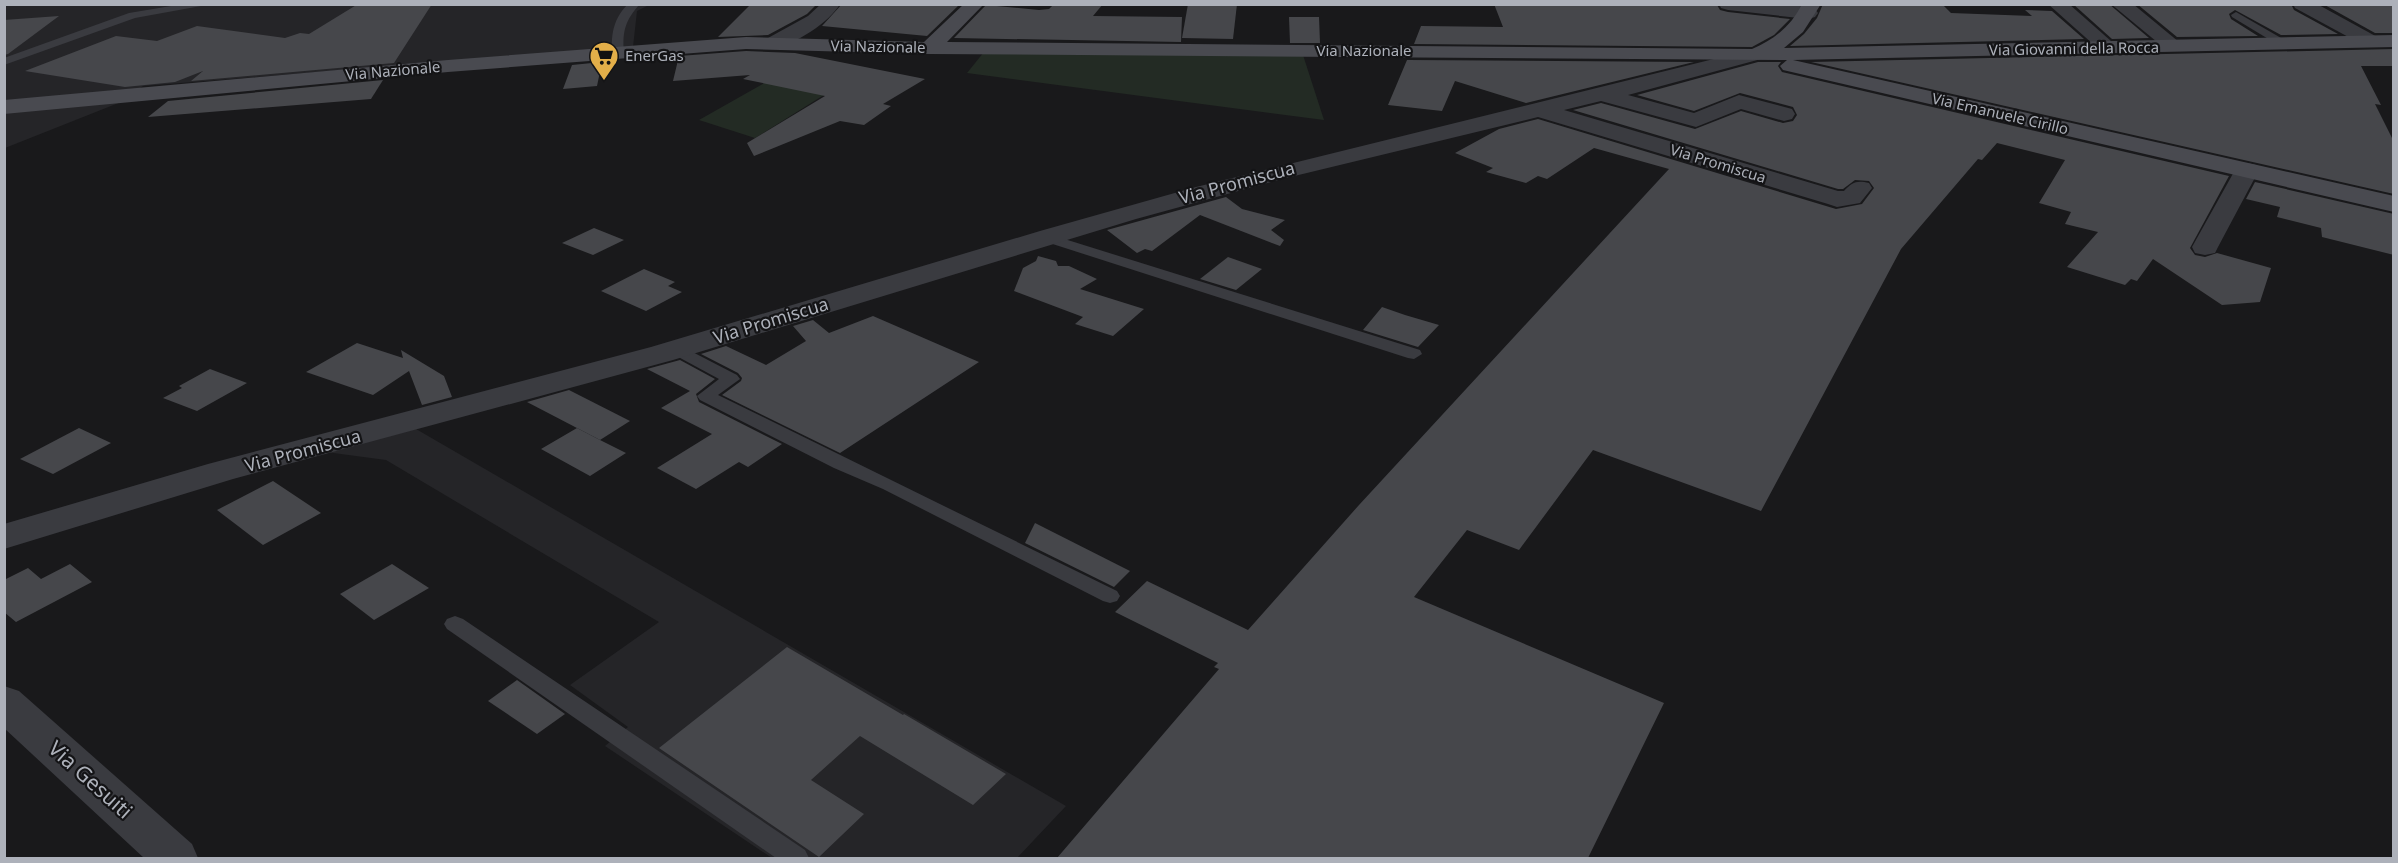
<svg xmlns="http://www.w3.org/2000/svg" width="2398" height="863" viewBox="0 0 2398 863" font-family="'Noto Sans',sans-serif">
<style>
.built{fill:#252528}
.green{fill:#232b24}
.building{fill:#46474b}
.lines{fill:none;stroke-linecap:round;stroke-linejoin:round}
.lane{fill:#3a3b40;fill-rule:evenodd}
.street{fill:#3a3b40;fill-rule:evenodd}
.secondary{fill:#494a50;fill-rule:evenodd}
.labels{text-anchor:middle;stroke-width:4.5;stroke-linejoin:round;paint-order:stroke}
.far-street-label{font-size:15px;fill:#adb1ba;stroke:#141416}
.far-poi-label{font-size:15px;fill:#adb1ba;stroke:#141416;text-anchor:start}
.street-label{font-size:18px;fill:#adb1ba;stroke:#141416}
.near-street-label{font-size:21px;fill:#adb1ba;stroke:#141416}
</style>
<rect width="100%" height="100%" fill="#19191b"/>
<g class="built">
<polygon points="358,4 428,7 435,4 649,5 637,11 633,47 143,86 121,102 5,148 4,5"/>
<polygon points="416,429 1066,806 1017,858 772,858 605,746 628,727 570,685 659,622 386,460 326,452"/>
</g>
<g class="green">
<polygon points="984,52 1303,55 1324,120 967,73"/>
<polygon points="782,73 843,83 755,138 699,120"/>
</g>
<g class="building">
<polygon points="358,4 432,4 394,63 191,81 203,71 175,82 125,87 25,71 116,36 157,41 197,26 285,38 300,33 309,34"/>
<polygon points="751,4 817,4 807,14 768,35 718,37"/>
<polygon points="842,4 960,4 927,36 822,26"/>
<polygon points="1054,4 1103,4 1093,16 1182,17 1181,42 954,38 986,5 1039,10 1049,9"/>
<polygon points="1188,4 1237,4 1233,39 1182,38"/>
<polygon points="1494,4 1711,4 1717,5 1720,10 1728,12 1790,19 1774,35 1752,47 1414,44 1421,26 1503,27"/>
<polygon points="1823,4 1942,4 1951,13 2032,16 2025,10 2052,11 2084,39 1790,46 1804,34 1817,18"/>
<polygon points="2073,4 2109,4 2149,38 2112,39"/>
<polygon points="2137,4 2291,4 2294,10 2338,34 2281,35 2235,10 2229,14 2231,19 2258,36 2177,37"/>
<polygon points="2323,4 2394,4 2394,33 2375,33"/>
<polygon points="59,16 8,54 4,55 4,20"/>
<polygon points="1289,17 1319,17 1320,43 1290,43"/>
<polygon points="2394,49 2394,66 2361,66 2381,105 2375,104 2394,142 2394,194 1811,62"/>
<polygon points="746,51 795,53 925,79 883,104 891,106 864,125 840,121 754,156 747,143 825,96 743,79 750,75 673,81 679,56"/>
<polygon points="1407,60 1694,62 1526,103 1455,81 1442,111 1388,105"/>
<polygon points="602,62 597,86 563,89 572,65"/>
<polygon points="1758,62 1781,62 1778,66 1782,72 2229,176 2190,248 2195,255 2205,257 2217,253 2271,268 2260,302 2222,305 2153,259 2137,281 2131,279 2125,285 2067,267 2098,232 2065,224 2071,212 2039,203 2065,160 1997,143 1982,160 1978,159 1901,249 1761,511 1593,450 1519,550 1467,530 1414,597 1664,703 1588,858 1057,858 1219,669 1214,667 1218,663 1115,612 1147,581 1248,630 1359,505 1669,169 1594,148 1547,179 1538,176 1526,183 1486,172 1493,168 1455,153 1499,129 1538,119 1836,209 1862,204 1874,188 1869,181 1855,180 1843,189 1838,189 1573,110 1601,103 1695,129 1741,111 1783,123 1793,121 1797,115 1793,107 1740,93 1694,111 1637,95"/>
<polygon points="383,80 371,99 148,117 168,101"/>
<polygon points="2255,182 2394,214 2394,255 2322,237 2321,228 2277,217 2280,207 2246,199"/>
<polygon points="1226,197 1242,209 1285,220 1271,230 1284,240 1280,246 1200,215 1152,251 1145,249 1137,253 1107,230"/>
<polygon points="594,228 624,240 593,255 562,243"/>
<polygon points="1038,256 1056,261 1058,266 1069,266 1097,279 1080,289 1144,309 1113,336 1075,324 1083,317 1014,291 1023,268 1036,261"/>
<polygon points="1228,257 1262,269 1236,290 1200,279"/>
<polygon points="644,269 675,282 668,286 682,292 646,311 601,291"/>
<polygon points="1382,307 1405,315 1439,325 1418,347 1363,330"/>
<polygon points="873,316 979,362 840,453 722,395 741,381 742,378 738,373 701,354 726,346 766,365 806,341 793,326 813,320 829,333"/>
<polygon points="357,343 403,358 401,350 444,376 452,397 422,405 409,371 373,395 306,372"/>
<polygon points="680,360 715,379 696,394 699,402 782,444 748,467 739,462 696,489 657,468 712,434 661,408 690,391 647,369"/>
<polygon points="210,369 247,383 197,411 163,398 182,388 179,386"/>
<polygon points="569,390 630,421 600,440 527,402"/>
<polygon points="79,428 111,443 53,474 20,459"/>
<polygon points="577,428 600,440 626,453 590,476 541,449"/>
<polygon points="273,481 321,513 263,545 217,510"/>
<polygon points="1035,523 1130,571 1114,587 1025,543"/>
<polygon points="70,564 92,582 16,622 4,612 4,580 28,568 41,579"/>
<polygon points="392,564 429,588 374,620 340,594"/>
<polygon points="787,647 903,715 904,714 1006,774 973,805 860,736 811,780 864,814 819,857 659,748"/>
<polygon points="517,680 565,714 537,734 488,701"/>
</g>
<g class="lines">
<g class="lane">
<polygon points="183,4 212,4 135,18 4,65 4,58 129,13"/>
<path d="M 628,4 L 640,4 C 626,19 622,31 624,52 L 618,55 L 612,52 C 611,33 614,18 628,4 Z"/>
<polygon points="2236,12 2288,42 2290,44 2288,46 2280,46 2232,17 2231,15"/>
<polygon points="1042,232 1420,350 1422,354 1414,359 1408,358 1037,239 1035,236"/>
<polygon points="677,344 737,375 740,379 718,395 1117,591 1120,596 1117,601 1110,603 1103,601 883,489 834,468 700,400 697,396 719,379 671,353 669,349 671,345"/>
<polygon points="455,616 463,619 805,850 809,858 776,858 447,629 444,624 447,619"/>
</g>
<g class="street">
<path d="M 821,4 L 840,4 C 830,22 788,51 768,46 L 765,42 L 768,38 L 808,16 Z"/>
<path d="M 1719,4 C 1750,4 1784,1 1815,9 L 1818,13 L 1815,17 L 1808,19 L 1728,10 L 1721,8 Z"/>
<polygon points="2048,4 2069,4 2120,49 2117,53 2103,53"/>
<polygon points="2111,4 2133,4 2185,47 2182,51 2168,51"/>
<polygon points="2293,4 2317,4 2379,38 2382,42 2379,46 2365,46 2295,8"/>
<path d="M 1754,49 L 1761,51 L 1764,55 L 1761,59 L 1628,95 L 1694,113 L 1739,95 L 1792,109 L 1795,114 L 1792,119 L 1784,121 L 1741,109 L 1696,127 L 1601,101 L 1564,110 L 1838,191 L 1844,191 C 1852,182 1857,180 1869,183 L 1872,188 L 1860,203 L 1837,207 L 1828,204 L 1538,117 L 1282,179 L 1136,219 L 673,360 L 233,479 L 4,549 L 4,524 L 208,464 L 651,347 L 1040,231 L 1196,187 Z"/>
<polygon points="2247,163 2256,165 2259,170 2218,247 2215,253 2205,255 2195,253 2192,247 2235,170 2238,165"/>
<polygon points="4,686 19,691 192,844 198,858 144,858 4,728"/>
</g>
<path class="secondary" d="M 964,4 L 984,4 L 947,42 L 1752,49 C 1774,40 1792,25 1802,4 L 1821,4 L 1803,32 L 1784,48 L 2394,35 L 2394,47 L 1793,60 L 2394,196 L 2394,212 L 1783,70 L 1780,66 L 1787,60 L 929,54 L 746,49 L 448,72 L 4,114 L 4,100 L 448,60 L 746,37 L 924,42 Z"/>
</g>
<defs>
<g id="supermarket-pin" transform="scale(1.5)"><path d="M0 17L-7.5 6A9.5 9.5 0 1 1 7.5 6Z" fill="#e3af49" stroke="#141416"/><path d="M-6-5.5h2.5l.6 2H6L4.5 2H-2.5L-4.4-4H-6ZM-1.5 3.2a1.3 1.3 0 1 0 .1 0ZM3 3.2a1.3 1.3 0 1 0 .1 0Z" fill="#111"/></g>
</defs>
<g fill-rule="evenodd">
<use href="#supermarket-pin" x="604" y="56"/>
</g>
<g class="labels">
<g class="far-street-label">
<text transform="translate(878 47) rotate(1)" y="5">Via Nazionale</text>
<text transform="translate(2074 49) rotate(-1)" y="5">Via Giovanni della Rocca</text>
<text x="1364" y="56">Via Nazionale</text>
<text transform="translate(393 71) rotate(-5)" y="5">Via Nazionale</text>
<text transform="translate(2000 114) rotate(13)" y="5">Via Emanuele Cirillo</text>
<text transform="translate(1718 164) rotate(17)" y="5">Via Promiscua</text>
</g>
<g class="far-poi-label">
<text x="625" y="61">EnerGas</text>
</g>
<g class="street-label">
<text transform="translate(1237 183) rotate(-15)" y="6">Via Promiscua</text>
<text transform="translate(771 321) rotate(-17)" y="6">Via Promiscua</text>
<text transform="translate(303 451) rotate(-15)" y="6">Via Promiscua</text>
</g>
<g class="near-street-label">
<text transform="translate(90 780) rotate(42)" y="7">Via Gesuiti</text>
</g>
</g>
<rect width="2398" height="863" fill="none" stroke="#adb1ba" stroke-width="12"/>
</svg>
